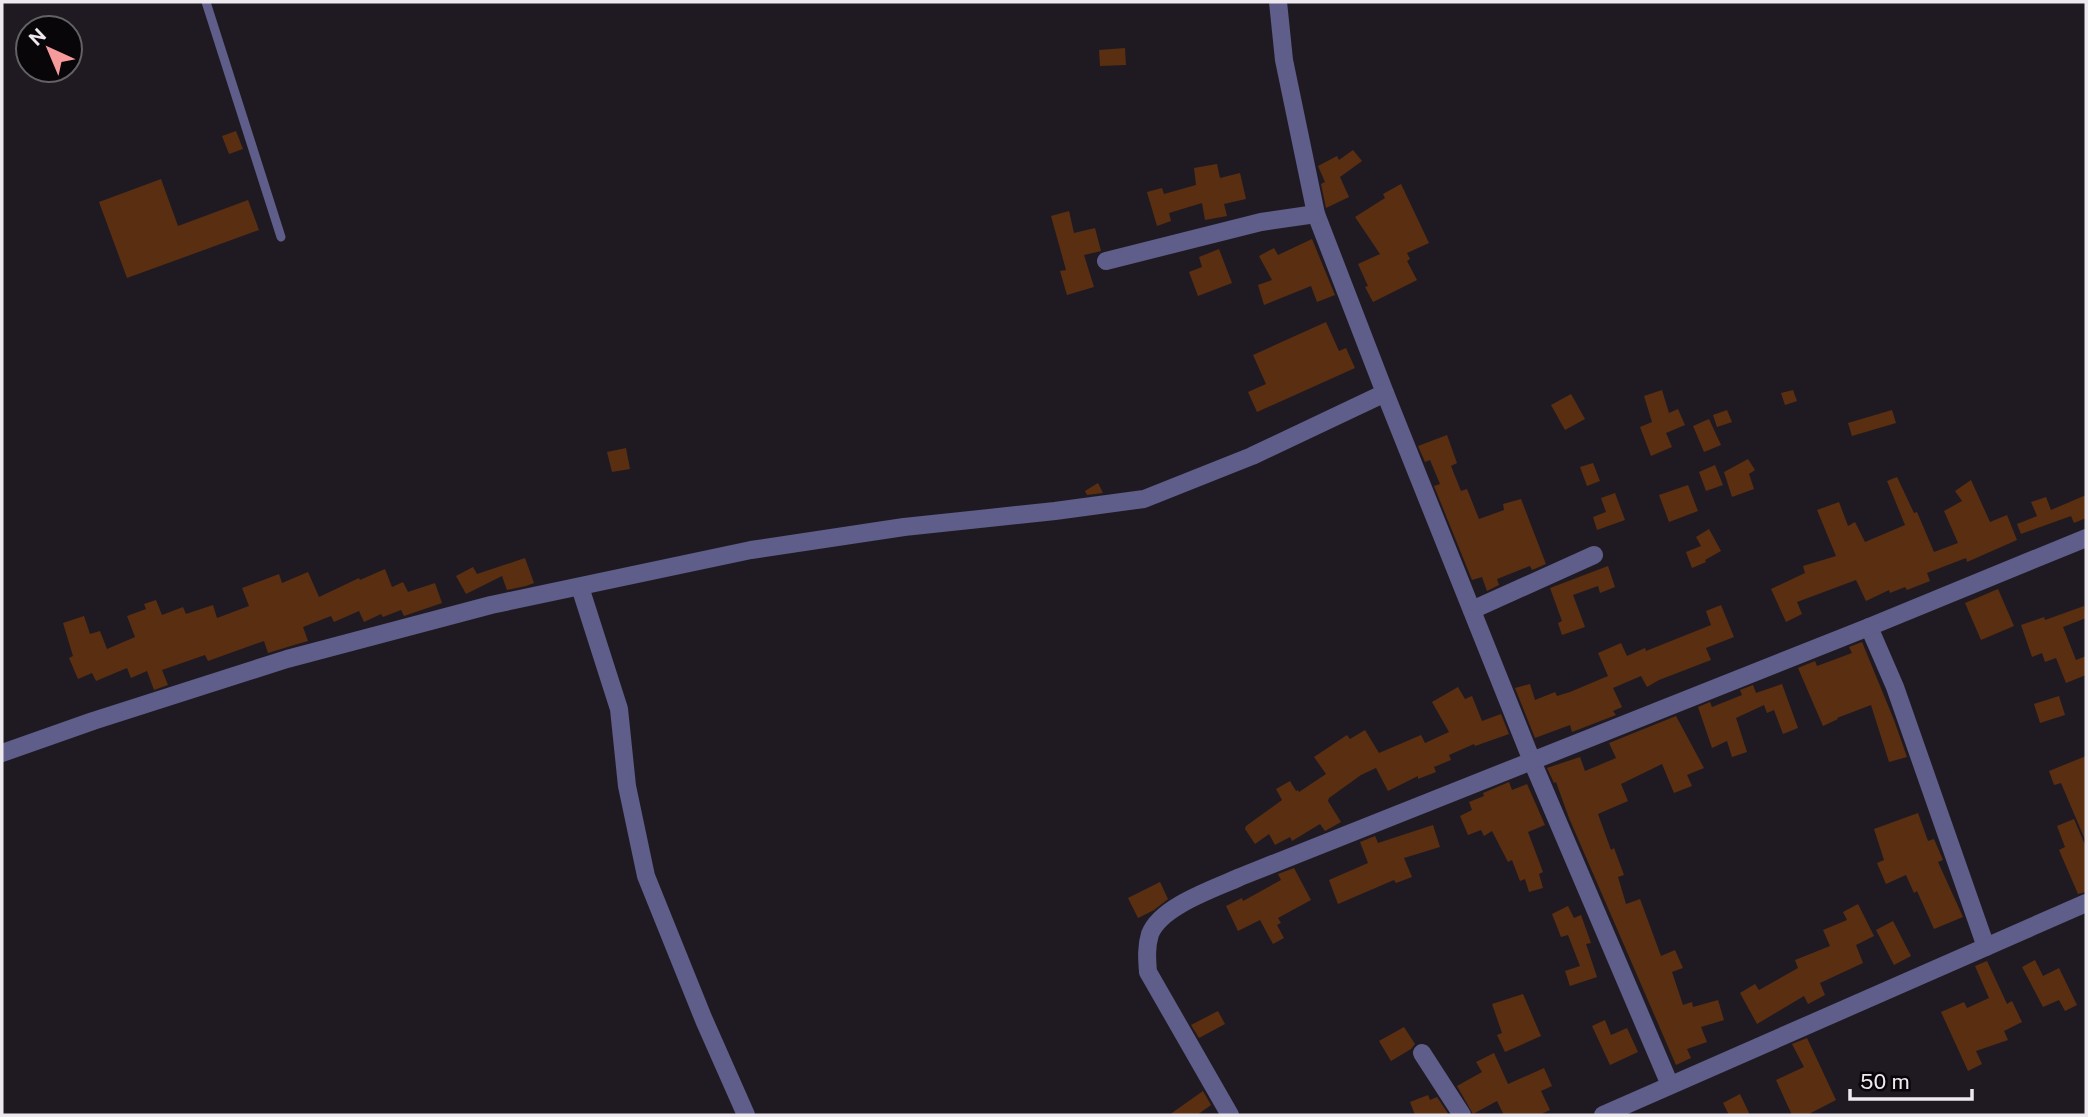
<svg xmlns="http://www.w3.org/2000/svg" width="2088" height="1117" viewBox="0 0 2088 1117" font-family="'Public Sans',sans-serif">
<style>
.building{fill:#5a2e11}
.lines{fill:none;stroke-linecap:round;stroke-linejoin:round}
.lane{stroke:#5f5d89;stroke-width:9}
.street{stroke:#5f5d89;stroke-width:18}
</style>
<rect width="100%" height="100%" fill="#1f1a22"/>
<g class="building">
<polygon points="1125,48 1126,65 1100,66 1099,50"/>
<polygon points="236,131 243,149 229,154 222,136"/>
<polygon points="1353,150 1362,161 1340,177 1349,197 1326,208 1321,184 1325,182 1318,166 1337,156 1339,160"/>
<polygon points="1217,164 1220,178 1240,173 1246,199 1224,204 1227,216 1205,220 1202,203 1169,213 1171,221 1157,226 1147,192 1162,188 1164,194 1196,185 1194,168"/>
<polygon points="161,179 178,226 248,200 259,230 127,278 99,202"/>
<polygon points="1401,184 1429,243 1407,253 1410,259 1407,261 1417,280 1373,302 1365,287 1368,286 1358,264 1380,254 1355,217 1385,198 1383,194"/>
<polygon points="1069,211 1074,233 1095,228 1101,251 1084,255 1094,287 1067,295 1060,271 1066,270 1051,216"/>
<polygon points="1312,239 1335,295 1317,302 1311,286 1264,305 1258,285 1272,280 1259,256 1274,248 1278,255"/>
<polygon points="1219,249 1232,283 1198,296 1189,272 1202,267 1199,257"/>
<polygon points="1326,322 1339,351 1346,348 1355,368 1257,412 1248,392 1266,384 1253,355"/>
<polygon points="1662,390 1669,413 1678,409 1685,425 1666,433 1672,447 1651,456 1640,427 1652,422 1644,396"/>
<polygon points="1793,390 1797,401 1785,405 1781,393"/>
<polygon points="1571,394 1585,419 1565,430 1551,405"/>
<polygon points="1727,410 1732,422 1717,427 1713,415"/>
<polygon points="1892,410 1896,423 1852,436 1848,423"/>
<polygon points="1709,419 1721,445 1704,452 1693,426"/>
<polygon points="1447,435 1457,463 1451,466 1461,491 1467,489 1479,519 1504,510 1503,504 1521,499 1546,564 1532,570 1530,566 1497,579 1499,585 1487,591 1482,577 1472,580 1434,486 1440,484 1430,460 1425,462 1418,446"/>
<polygon points="626,448 630,469 612,472 607,452"/>
<polygon points="1748,459 1755,470 1749,474 1754,489 1732,497 1724,472"/>
<polygon points="1593,463 1600,481 1587,486 1580,467"/>
<polygon points="1715,465 1723,485 1706,491 1699,472"/>
<polygon points="1897,477 1914,513 1917,512 1934,552 1958,543 1944,511 1962,501 1955,491 1971,480 1990,522 2007,515 2017,540 1967,562 1966,558 1927,573 1930,581 1907,590 1905,587 1890,593 1889,590 1866,601 1856,580 1797,602 1802,614 1786,622 1771,589 1805,573 1803,566 1836,556 1817,510 1839,502 1848,526 1855,522 1865,542 1905,525 1887,481"/>
<polygon points="1098,483 1103,493 1087,495 1085,491"/>
<polygon points="1688,485 1698,511 1669,522 1659,495"/>
<polygon points="1615,493 1625,520 1597,530 1593,517 1606,512 1601,498"/>
<polygon points="2086,495 2086,518 2074,523 2071,516 2021,534 2017,524 2037,516 2031,502 2046,497 2051,510"/>
<polygon points="1709,529 1721,551 1705,560 1706,562 1692,568 1686,552 1701,546 1696,537"/>
<polygon points="525,558 534,583 526,586 507,590 502,576 466,594 456,576 473,567 477,574"/>
<polygon points="1608,566 1615,587 1600,593 1598,586 1573,595 1585,627 1562,635 1558,623 1562,621 1550,588"/>
<polygon points="385,569 392,587 403,582 408,592 435,583 442,603 404,616 401,610 383,617 381,614 364,622 359,611 334,622 331,616 303,627 308,641 294,645 268,653 264,641 208,661 205,655 162,670 168,685 154,690 147,671 131,678 127,668 96,681 92,673 78,679 69,658 73,656 63,623 84,616 90,634 100,631 107,649 135,637 127,616 146,609 144,604 156,600 162,615 183,607 186,614 213,605 217,618 249,606 242,588 279,574 282,583 308,572 319,597 359,578 360,580"/>
<polygon points="1998,589 2014,626 1981,640 1965,603"/>
<polygon points="1721,605 1734,637 1706,648 1711,660 1659,680 1647,687 1641,676 1613,688 1622,707 1613,711 1616,715 1572,732 1570,725 1535,738 1515,688 1530,684 1535,700 1555,692 1557,696 1570,692 1608,676 1598,653 1621,643 1627,656 1645,648 1646,651 1711,625 1706,611"/>
<polygon points="2084,606 2086,618 2063,627 2076,660 2086,656 2086,675 2066,683 2056,658 2045,662 2042,653 2032,657 2021,625 2044,617 2045,620"/>
<polygon points="1862,642 1894,720 1907,757 1889,762 1871,705 1837,718 1838,719 1823,726 1798,668 1815,661 1817,666 1852,653 1849,647"/>
<polygon points="1782,684 1798,728 1783,734 1774,710 1767,713 1764,705 1736,718 1747,752 1732,757 1727,741 1712,748 1698,707 1710,702 1712,707 1742,695 1740,690 1753,685 1756,693"/>
<polygon points="1458,687 1465,699 1472,696 1482,721 1501,714 1509,734 1475,746 1474,744 1449,755 1451,760 1434,767 1436,772 1418,779 1418,776 1388,791 1376,768 1361,775 1329,798 1328,801 1341,822 1325,831 1320,824 1292,841 1290,837 1275,845 1269,834 1255,844 1245,829 1246,826 1282,800 1276,789 1290,781 1296,791 1298,790 1299,792 1326,774 1314,757 1347,735 1350,739 1365,730 1379,753 1421,735 1425,743 1449,732 1432,702"/>
<polygon points="2059,696 2065,715 2040,723 2034,704"/>
<polygon points="1676,716 1704,768 1687,775 1692,786 1674,793 1662,764 1621,784 1628,801 1598,814 1611,850 1614,848 1624,875 1618,877 1626,904 1640,899 1661,956 1675,950 1683,968 1672,972 1683,1005 1692,1002 1693,1007 1718,1000 1724,1020 1701,1027 1707,1042 1687,1049 1691,1058 1676,1065 1569,818 1556,782 1554,783 1547,768 1580,757 1585,771 1616,758 1609,743"/>
<polygon points="2086,756 2086,842 2061,783 2054,785 2049,771"/>
<polygon points="1509,782 1512,790 1527,784 1545,825 1528,832 1543,872 1539,874 1543,888 1529,892 1525,879 1520,881 1512,860 1508,862 1492,831 1484,836 1481,830 1468,835 1460,816 1472,810 1469,802 1484,796 1483,793"/>
<polygon points="1918,813 1928,841 1934,839 1943,860 1938,862 1963,917 1934,929 1917,891 1914,893 1906,875 1886,884 1877,863 1884,860 1874,829"/>
<polygon points="2074,819 2086,847 2086,892 2078,894 2059,850 2065,847 2057,826"/>
<polygon points="1433,825 1440,847 1404,858 1412,877 1396,883 1394,880 1338,904 1329,880 1368,863 1360,842 1375,836 1378,843"/>
<polygon points="1294,868 1311,900 1278,918 1281,923 1277,925 1284,938 1273,944 1260,920 1238,931 1226,906 1242,898 1243,901 1281,880 1278,874"/>
<polygon points="1160,882 1168,899 1154,910 1138,918 1128,898"/>
<polygon points="1858,904 1874,936 1856,945 1863,963 1820,983 1825,995 1808,1004 1804,996 1757,1024 1740,993 1755,984 1759,990 1798,968 1795,960 1830,946 1823,930 1847,920 1843,912"/>
<polygon points="1568,906 1574,918 1581,915 1591,943 1586,944 1597,977 1570,986 1565,971 1580,966 1568,935 1561,937 1552,914"/>
<polygon points="1893,921 1911,956 1894,965 1876,930"/>
<polygon points="2035,960 2043,976 2059,968 2077,1005 2065,1011 2059,1000 2043,1007 2022,967"/>
<polygon points="1987,961 2007,1004 2012,1001 2022,1022 2004,1031 2008,1040 1976,1051 1982,1064 1968,1071 1941,1012 1964,1002 1967,1008 1989,998 1975,966"/>
<polygon points="1523,994 1541,1036 1505,1052 1497,1035 1502,1033 1492,1004"/>
<polygon points="1218,1011 1225,1024 1199,1038 1191,1025"/>
<polygon points="1605,1020 1611,1035 1627,1028 1638,1052 1610,1065 1592,1026"/>
<polygon points="1404,1027 1415,1044 1411,1049 1391,1061 1379,1041"/>
<polygon points="1807,1038 1836,1100 1807,1115 1792,1115 1776,1080 1804,1067 1792,1044"/>
<polygon points="1494,1053 1508,1084 1544,1068 1552,1086 1541,1091 1550,1110 1539,1115 1504,1115 1497,1101 1473,1114 1457,1086 1482,1072 1476,1062"/>
<polygon points="1203,1091 1211,1105 1197,1115 1169,1115"/>
<polygon points="1740,1094 1750,1115 1729,1115 1723,1103"/>
<polygon points="1428,1095 1430,1100 1437,1097 1449,1115 1415,1115 1410,1102"/>
</g>
<g class="lines">
<polyline class="lane" points="206,2 281,237"/>
<g class="street">
<polyline points="1278,2 1284,60 1316,214 1385,393 1532,761 1670,1085"/>
<polyline points="1106,261 1261,222 1316,214"/>
<polyline points="580,587 619,709 627,786 646,876 704,1020 746,1115"/>
<polyline points="1472,610 1594,555"/>
<polyline points="1869,627 1895,687 1986,947"/>
<polyline points="2,753 93,721 287,659 491,605 751,550 904,527 1055,511 1144,499 1252,456 1385,393"/>
<polyline points="1422,1053 1462,1115"/>
<path d="M 1230,1115 L 1148,972 C 1147,959 1146,947 1150,934 C 1161,906 1214,889 1240,877 L 1869,627 L 2086,538"/>
<polyline points="1603,1115 2086,903"/>
</g>
</g>
<rect width="2088" height="1117" fill="none" stroke="#ede9ef" stroke-width="7"/>
<g transform="translate(49 49) rotate(316)"><circle r="33" fill="#080609" stroke="#646165" stroke-width="2"/>
<path d="M0-5L12 26L0 18L-12 26Z" fill="#f59b9c"/>
<text y="-10" font-size="19" font-weight="bold" text-anchor="middle" fill="#ede9ef">N</text>
</g>
<path d="M1850 1089v10h122v-10" fill="none" stroke="#ede9ef" stroke-width="3.5"/>
<text x="1860" y="1089" font-size="21" fill="#ede9ef" stroke="#080609" stroke-width="5" paint-order="stroke">50 m</text>
</svg>
